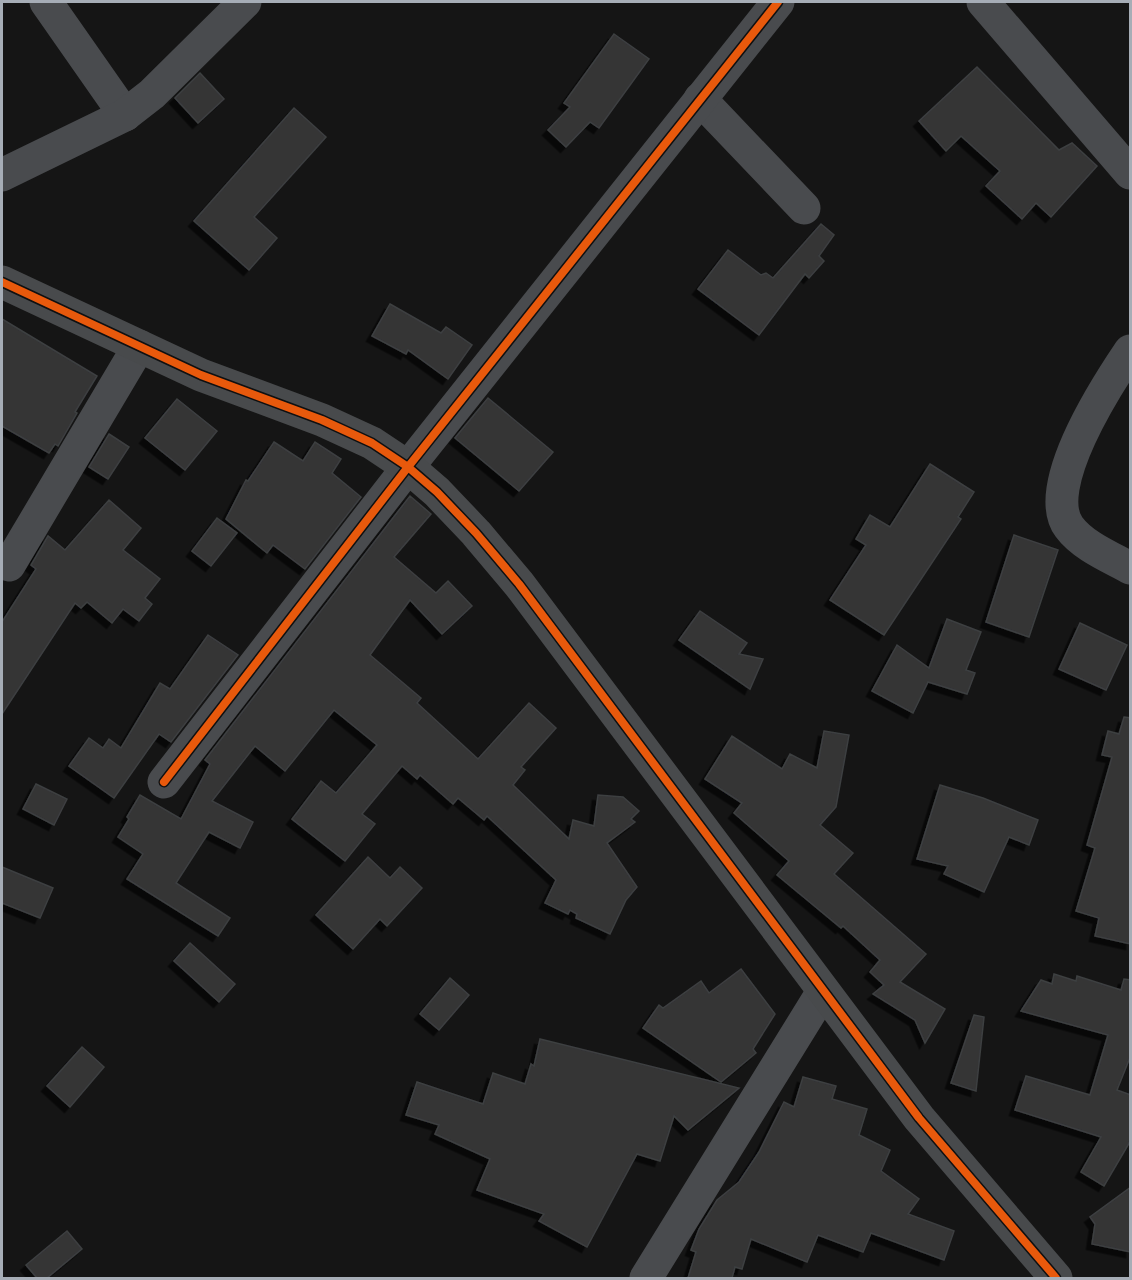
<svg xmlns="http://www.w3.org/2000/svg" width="1132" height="1280" viewBox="0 0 1132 1280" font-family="'Fira Sans Condensed',sans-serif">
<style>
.building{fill:#343436;stroke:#3d3f41;stroke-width:1.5;filter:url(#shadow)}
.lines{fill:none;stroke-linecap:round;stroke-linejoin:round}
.street{stroke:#494b4e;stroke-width:33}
.secondary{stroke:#484a4c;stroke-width:33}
.cycleway-casing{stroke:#0f1011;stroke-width:11}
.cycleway{stroke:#e8590c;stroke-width:8}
</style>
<defs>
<filter id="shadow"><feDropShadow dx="-5.5" dy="5.5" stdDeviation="0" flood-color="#0009"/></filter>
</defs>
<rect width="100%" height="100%" fill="#151515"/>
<g class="building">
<polygon points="614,34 649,59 599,128 590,122 566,147 548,130 570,107 564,103"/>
<polygon points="977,67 1059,150 1072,143 1097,166 1051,217 1036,203 1022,219 986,186 1000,171 961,136 946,151 919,121"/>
<polygon points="200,73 224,99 198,123 175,98"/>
<polygon points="294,108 326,137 254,217 277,238 249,270 194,221"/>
<polygon points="821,224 834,235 819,256 824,261 809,278 805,274 759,335 698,289 728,250 761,275 766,273 773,278"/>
<polygon points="390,304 441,333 446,327 472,345 448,379 408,350 406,354 372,336"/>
<polygon points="2,319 97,376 75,412 77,413 58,446 55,444 49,453 2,426"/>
<polygon points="488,398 553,452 519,491 455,438"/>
<polygon points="177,399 217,431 185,470 145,438"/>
<polygon points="109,434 129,447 108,479 89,467"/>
<polygon points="274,442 303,461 315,442 341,459 332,473 361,497 305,569 273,545 267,553 226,519 246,480 248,481"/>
<polygon points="930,464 974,492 958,517 961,519 884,635 830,600 866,545 856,539 870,515 890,527"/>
<polygon points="410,496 431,514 394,557 436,593 448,581 472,606 442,634 410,600 370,655 421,698 417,703 478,759 529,703 556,728 521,767 525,770 513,785 569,839 573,820 594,826 598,795 623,797 639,811 631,819 635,822 607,843 637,887 626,900 610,934 576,918 577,914 570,910 568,914 545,903 556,880 487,816 484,820 458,798 453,804 420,775 417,779 402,766 362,814 375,824 345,861 292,819 321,781 336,793 377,745 334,710 285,771 255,746 212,801 253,822 240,848 209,832 176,883 230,918 218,936 127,879 143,854 118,837 129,819 127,817 140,795 181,819 210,764 205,760"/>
<polygon points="109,500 141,528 123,550 160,579 145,598 152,604 139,621 123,609 112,623 87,602 81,608 75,603 2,714 2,622 36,569 31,565 48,536 65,550"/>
<polygon points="217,518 237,533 211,566 192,551"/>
<polygon points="1014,535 1058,550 1029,637 986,622"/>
<polygon points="700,611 747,643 739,654 763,659 750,689 679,640"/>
<polygon points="947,619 981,632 966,670 975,673 967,694 928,682 913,713 872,691 897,645 929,668"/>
<polygon points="1080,623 1127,645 1106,690 1059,669"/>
<polygon points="208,635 238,655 171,742 159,734 114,798 69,766 89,738 103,748 109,739 121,748 160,683 170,689"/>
<polygon points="1124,717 1131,718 1131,944 1095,936 1099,918 1076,911 1095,848 1087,845 1112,757 1102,755 1108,731 1119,734"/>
<polygon points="824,731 849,735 836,807 820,825 853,853 834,874 926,954 900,982 945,1009 925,1043 915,1020 873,994 884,985 870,972 880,960 843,926 841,928 777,875 789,861 734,813 742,803 705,779 732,736 782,769 790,754 817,768"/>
<polygon points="36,784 67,799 54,825 23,809"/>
<polygon points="940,785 983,798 1038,820 1029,845 1009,837 984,892 944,874 948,866 917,859"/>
<polygon points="368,857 390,878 400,867 422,888 387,926 380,919 353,949 316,915"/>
<polygon points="2,867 53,888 40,918 2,903"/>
<polygon points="190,943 235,984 219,1002 174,961"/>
<polygon points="741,969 775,1014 753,1049 756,1053 721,1082 643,1028 659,1005 663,1008 701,981 709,993"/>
<polygon points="1054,974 1076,981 1077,976 1121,990 1124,979 1131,980 1131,1055 1117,1090 1131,1095 1131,1140 1104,1186 1081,1172 1101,1137 1015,1110 1026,1076 1090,1095 1108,1035 1021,1011 1041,980 1052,984"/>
<polygon points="450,978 469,995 439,1030 420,1014"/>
<polygon points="974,1015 984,1017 976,1091 951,1083"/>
<polygon points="540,1039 739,1088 688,1130 674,1116 660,1161 637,1154 587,1247 539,1221 544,1214 477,1190 490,1159 435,1134 439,1125 406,1115 417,1082 483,1104 493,1073 525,1084 531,1064 534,1066"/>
<polygon points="82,1047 104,1067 70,1107 47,1086"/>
<polygon points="803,1077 836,1086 832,1099 867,1109 859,1135 890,1150 881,1171 919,1199 908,1214 954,1231 944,1260 871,1233 863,1252 818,1235 807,1262 751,1239 742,1269 735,1267 732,1278 688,1278 696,1252 691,1250 699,1229 717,1200 739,1182 759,1152 784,1102 794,1107"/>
<polygon points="1131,1187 1131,1252 1092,1244 1095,1224 1090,1217"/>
<polygon points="67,1231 82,1249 47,1278 37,1278 26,1265"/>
</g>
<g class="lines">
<g class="street">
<polyline points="46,2 125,115"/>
<polyline points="983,2 1130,173"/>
<polyline points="700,99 804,208"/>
<polyline points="2,175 125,115 152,94 245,2"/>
<path d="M 1130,351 C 1107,385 1040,488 1069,527 C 1083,546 1110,557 1130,568"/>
<polyline points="9,565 139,346"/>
<polyline points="164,782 408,467 778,2"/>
<polyline points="646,1278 822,993"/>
</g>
<polyline class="secondary" points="2,282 201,375 322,420 372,443 408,467 437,492 476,533 519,584 919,1118 1056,1278"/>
<g class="cycleway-casing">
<g id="cycleway">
<polyline points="2,282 201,375 322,420 372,443 408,467 437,492 476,533 519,584 919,1118 1056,1278"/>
<polyline points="164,782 408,467 778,2"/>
</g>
</g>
<use href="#cycleway" class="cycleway"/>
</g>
<rect width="1132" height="1280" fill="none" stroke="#a6adb6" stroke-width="6"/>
</svg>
